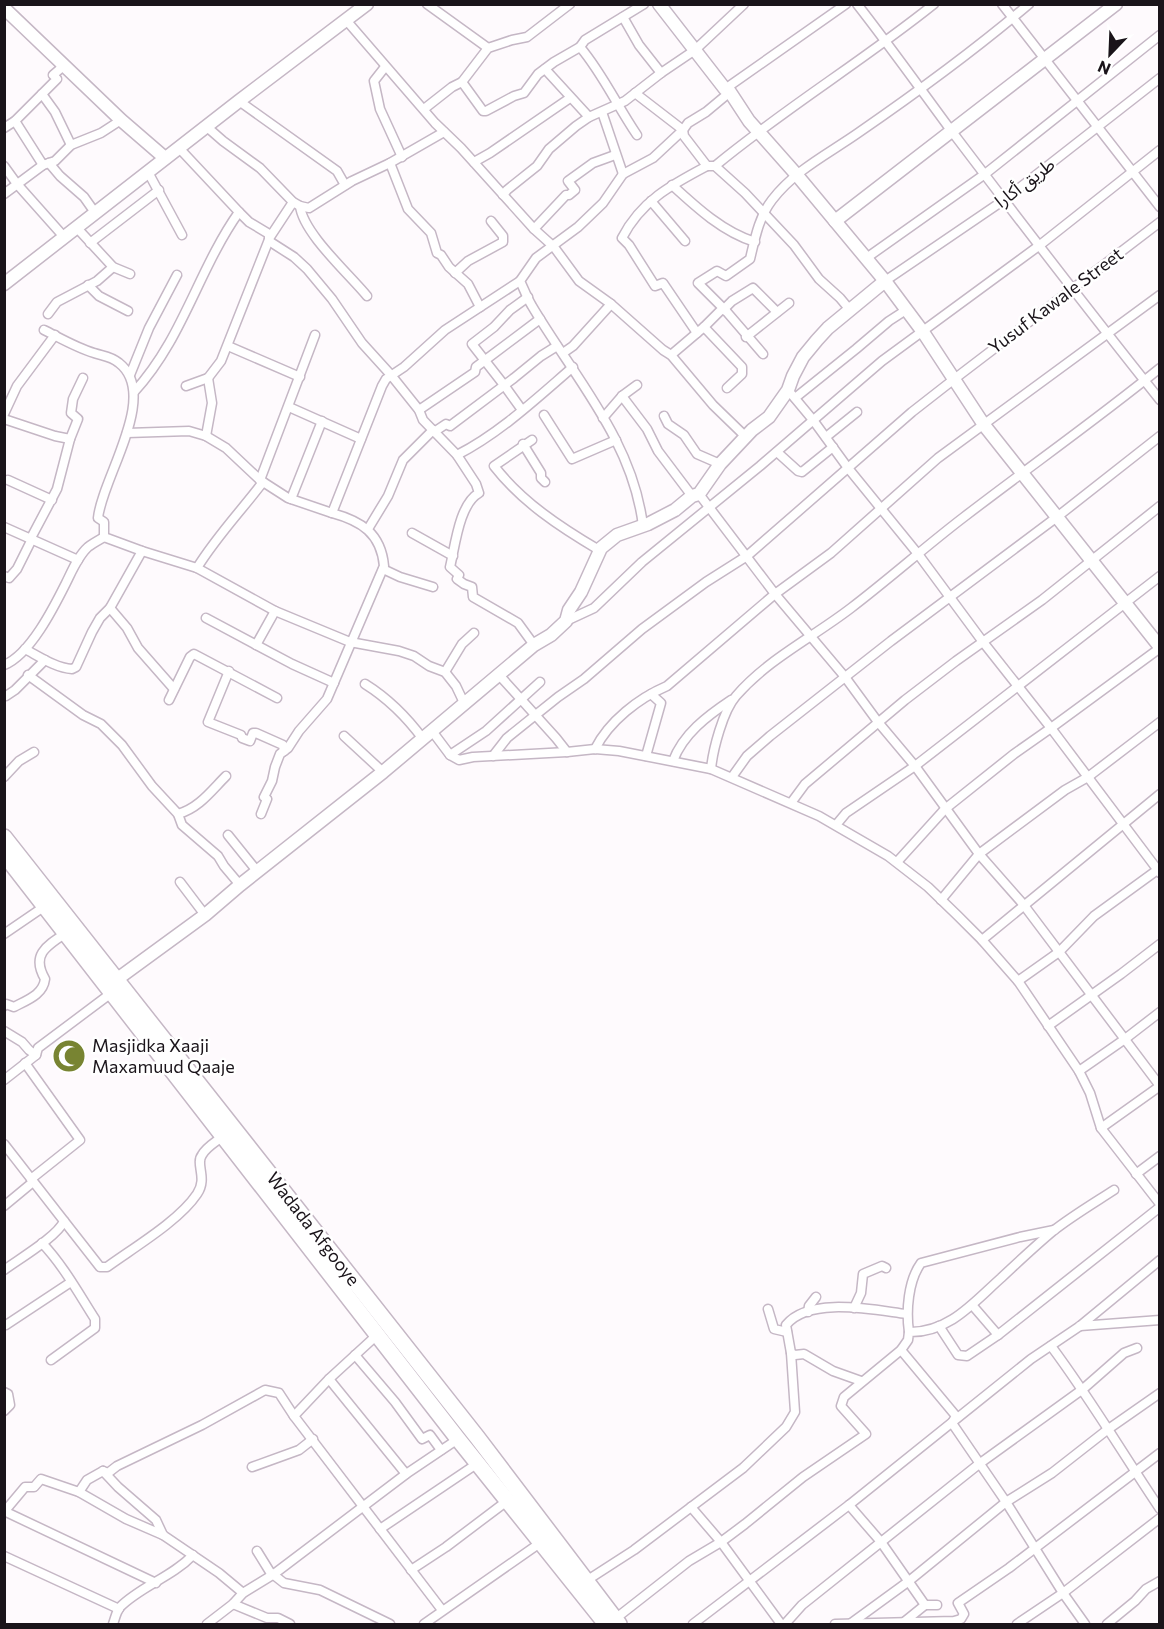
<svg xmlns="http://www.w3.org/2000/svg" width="1164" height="1629" viewBox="0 0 1164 1629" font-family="Commissioner,'Noto Sans Arabic',sans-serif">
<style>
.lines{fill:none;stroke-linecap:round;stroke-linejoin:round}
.street-casing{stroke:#c5b7c5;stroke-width:11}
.secondary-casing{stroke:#c5b7c5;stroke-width:15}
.highway-casing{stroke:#c5b7c5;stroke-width:18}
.street{stroke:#fff;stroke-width:8}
.secondary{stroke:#fff;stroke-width:12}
.highway{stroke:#fff;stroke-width:15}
.labels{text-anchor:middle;stroke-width:5;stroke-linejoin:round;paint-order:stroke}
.street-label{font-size:18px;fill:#1a141a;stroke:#fff}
.poi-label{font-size:18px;fill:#1a141a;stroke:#fff;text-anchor:start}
</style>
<rect width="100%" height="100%" fill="#fefafd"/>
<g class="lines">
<g class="street-casing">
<g id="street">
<polyline points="427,4 488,48"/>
<path d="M 857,4 C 889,45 919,87 950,129 C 1019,220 1089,311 1160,400"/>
<polyline points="1002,4 1160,207"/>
<polyline points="623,17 639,45 661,73"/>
<polyline points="346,20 435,123 461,148 534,229 554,247 579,281 611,304"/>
<path d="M 580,47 C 603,74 617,106 637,135"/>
<polyline points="385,67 374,81 380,109 402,157"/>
<polyline points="545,69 589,117"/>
<polyline points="462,82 483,111 486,111 514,96 524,93 538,74 554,62 580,47 585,40 644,4"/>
<polyline points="725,89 846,4"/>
<polyline points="635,93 683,130 684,136 707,166 715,166 745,193 794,245 819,279 840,298 850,310"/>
<polyline points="42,94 55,112 71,145"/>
<polyline points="239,101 337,171 345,185"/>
<polyline points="424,109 452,87 462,82 488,48 512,40 527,37 570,4"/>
<polyline points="602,112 623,174"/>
<polyline points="15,121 43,165"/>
<path d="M 207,127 L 223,141 L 260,168 L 293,202 L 300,206 C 303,233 349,274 367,296"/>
<polyline points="4,128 15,121 57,79 53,75 60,69 62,62"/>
<path d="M 179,148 L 239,212 L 249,222 L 269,234 L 269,241 L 294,257 L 307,269 L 332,299 L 362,343 L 391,375 L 419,410 L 423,420 L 457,455 L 476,484 L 479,493 C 459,504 455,547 450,567 L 459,575 L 457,579 L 464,584 L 472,587 L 473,597 L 518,623 L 534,645"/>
<polyline points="474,162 490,153 570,98"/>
<polyline points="49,163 60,176 84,197 96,214"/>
<polyline points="390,163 408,209 431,233 437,253 441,255 449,267 468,284 480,307"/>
<polyline points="4,166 17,184 65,238"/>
<path d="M 715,166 C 785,108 863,61 934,4"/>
<polyline points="148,172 182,235"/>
<path d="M 672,185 C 697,208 723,232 755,242"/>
<polyline points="4,194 43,165 55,161 71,145 101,133 121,120"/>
<polyline points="503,195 507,190 537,166 549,149 576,126 589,117 625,101 661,73 695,50 744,4"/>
<polyline points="651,201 685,241"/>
<polyline points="300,206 309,208 352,181 390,163 444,132"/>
<polyline points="77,228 113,267 130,274"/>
<polyline points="534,229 566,195 569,195 575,190 568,181 593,163 615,155"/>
<polyline points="90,243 159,190"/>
<polyline points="865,259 985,174 1160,35"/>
<polyline points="455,273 468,261 503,242 503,236 491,221"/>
<polyline points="885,281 1004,200 1160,78"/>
<polyline points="88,285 99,296 128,311"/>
<polyline points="726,311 723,310 732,301 753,288 777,312"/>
<polyline points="48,314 57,302 97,281 113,267"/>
<polyline points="704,327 742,367 742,374 727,388"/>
<path d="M 44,330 C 60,338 77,348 94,353 C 103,356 111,356 119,363 C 160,395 102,478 98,518 L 104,522 L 104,537"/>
<path d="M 697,333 L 663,283 L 655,286 L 629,245 L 622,238 C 641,201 671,185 707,166"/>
<polyline points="746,337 789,303"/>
<polyline points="228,346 300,377"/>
<polyline points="563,353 573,346 611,304 663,350 671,355 713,405 746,437"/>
<path d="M 763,354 L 726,311 L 698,283 L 717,271 L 726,276 L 750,259 C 755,238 759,217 772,200 C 795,170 828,154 858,133 C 916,93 975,50 1029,4"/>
<polyline points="671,355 704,327 722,309"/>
<polyline points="130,375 149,328 177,275"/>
<polyline points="186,386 208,378 221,361 270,237 293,202"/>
<polyline points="788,390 813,420 848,468 918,554 983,642 1051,728 1160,648"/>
<path d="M 134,392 C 183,339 198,270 239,212"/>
<polyline points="622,396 647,429 658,451 692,496"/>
<polyline points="795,398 856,349 889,321 906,310"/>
<polyline points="289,407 361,439"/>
<polyline points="419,410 475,372 476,367 540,319"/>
<polyline points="522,410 504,385 472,344 494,327 510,310 528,297"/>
<polyline points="4,414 17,386 55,335"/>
<polyline points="544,415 572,459 616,440"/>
<polyline points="664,416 668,424 684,435 697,454 720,464"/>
<polyline points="603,418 622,396 637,385"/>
<polyline points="4,419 55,436 70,439 57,489 31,538"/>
<polyline points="434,432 446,424 450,426 514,378 541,356 557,346"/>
<polyline points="127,433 189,431 206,436 226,448 260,480 288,498 332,513"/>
<polyline points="206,436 212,403 208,378"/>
<polyline points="826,437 857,412"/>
<polyline points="70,439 78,419 71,413 73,399 83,378"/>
<path d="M 532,440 L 494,466 C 522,502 560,527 599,550"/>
<polyline points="523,444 541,473 541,478 545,482"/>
<polyline points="777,452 798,471 802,472 833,447"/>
<path d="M 457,455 C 500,433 537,398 573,367"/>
<polyline points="8,480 52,500"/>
<polyline points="260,480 315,335"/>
<polyline points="699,494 775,594 845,677 878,722 915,766 979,854 1023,904 1160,1086"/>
<polyline points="291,499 322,421"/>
<path d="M 643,526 C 633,441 574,377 532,306 C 527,298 524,289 520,281 L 536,258 L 578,227 L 603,203 L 623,174 L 653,158 L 683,130 L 688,123 L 706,112 L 730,92"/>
<polyline points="4,527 78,560"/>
<polyline points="368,529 388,496 403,460 433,430"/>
<polyline points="412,533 453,556"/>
<polyline points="104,537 142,551 197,568 275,611 350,642 399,651 414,656 429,666 445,672 456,686 465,705"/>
<path d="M 197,568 C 216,537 241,511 263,482"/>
<polyline points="383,569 400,577 433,587"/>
<polyline points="4,576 9,578 17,569 32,539"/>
<polyline points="110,608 127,628 138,648 174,689"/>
<polyline points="206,618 292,664 334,683"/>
<polyline points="566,621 594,608 642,562 760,466 882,361 1040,245 1160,150"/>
<polyline points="256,645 275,611"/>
<path d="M 25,649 C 40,657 56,668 72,669 L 76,667 L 92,632 L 100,618 L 110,608 L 142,551"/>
<path d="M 4,665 C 30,655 54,607 66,583 C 72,571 78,556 88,547 C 93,543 99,540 104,537"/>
<polyline points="229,671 208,722 241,735 242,738 250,741 253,733 256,733 283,745 284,751"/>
<polyline points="445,672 462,644 474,633"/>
<polyline points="28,675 83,715 101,724 122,745 152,786 178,814 182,825 218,856 224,866 240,885"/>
<polyline points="500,676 556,738 567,752"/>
<path d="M 365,684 C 389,699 406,716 423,739"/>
<polyline points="6,696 15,690 45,660"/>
<polyline points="169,700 190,657 194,654 277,698"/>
<polyline points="432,731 450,755 459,760 473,757 567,752 595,749 619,751 711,769 819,816 888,856 928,887 958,916 982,940 1018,981 1079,1071 1090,1093 1101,1128 1160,1204"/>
<polyline points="344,736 383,772"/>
<path d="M 595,749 C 609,721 639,698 667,686 L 775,594 L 831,553 L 938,458 L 1160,295"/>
<polyline points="450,755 486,731 540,682"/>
<polyline points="493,756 507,738 558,697 584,679 642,629 706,582 747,556 912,412 953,380 1160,222"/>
<polyline points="646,756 661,703 651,694"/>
<path d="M 673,761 C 683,734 707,716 731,700"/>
<path d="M 711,769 C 713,749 723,711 736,696 C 768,659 812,638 851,608 C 889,579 926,546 964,517 C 1029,467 1096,420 1160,368"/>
<polyline points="4,777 19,761 34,752"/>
<polyline points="732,777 747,756 770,736 891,641 1057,517 1160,436"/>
<polyline points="791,803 805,784 905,700 956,661 1042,600 1160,506"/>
<path d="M 178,814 C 199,808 211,791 226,776"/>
<path d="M 261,814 L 267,799 L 264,797 L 272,781 L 275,767 L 280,754 L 288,748 L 299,731 L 327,699 L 384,566 C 381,533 361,521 332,513 L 382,386 L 386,379 L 404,367 L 445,330 L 520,281"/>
<polyline points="836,825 846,813 915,766 1160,576"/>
<polyline points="228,835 257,871"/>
<polyline points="897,862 945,809 1014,754 1051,728 1160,873"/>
<polyline points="180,882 205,915"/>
<polyline points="941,900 979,854 1065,790 1088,777 1160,722"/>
<polyline points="4,934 45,906"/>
<polyline points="982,940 1160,794"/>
<polyline points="1018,981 1059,952 1094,916 1160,868"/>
<path d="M 4,1006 L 6,1004 L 14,1007 C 27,1000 43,995 45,979 C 31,955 46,946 66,933"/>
<polyline points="1048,1026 1121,974 1160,944"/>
<polyline points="4,1031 22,1042 29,1050 36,1055"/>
<polyline points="25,1063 80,1140 31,1179"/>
<polyline points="1079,1071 1125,1039 1160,1012"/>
<polyline points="4,1080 36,1055 38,1048 106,997 116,992"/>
<polyline points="1101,1128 1160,1086"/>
<path d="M 4,1144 L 64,1221 C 58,1236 19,1259 4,1270"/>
<polyline points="1136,1174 1160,1156"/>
<polyline points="4,1206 33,1182"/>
<path d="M 64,1221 L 100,1267 L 107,1267 C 133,1248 179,1221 197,1194 C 208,1178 195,1164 202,1155 C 206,1147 216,1142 223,1136"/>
<path d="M 42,1243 C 63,1265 79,1294 95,1319 L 95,1328 L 51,1360"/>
<polyline points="973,1306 998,1335"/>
<polyline points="854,1308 861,1293 863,1274 882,1266 886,1268"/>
<polyline points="768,1309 774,1329 787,1332"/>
<polyline points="808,1312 809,1306 816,1297"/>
<polyline points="6,1325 71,1282"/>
<polyline points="939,1326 958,1355 967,1356 998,1335 1160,1207"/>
<polyline points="1080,1326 1160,1320"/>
<path d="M 909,1332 C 906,1311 908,1281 921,1263 L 1020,1237 L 1054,1230"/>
<polyline points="377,1335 329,1379 294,1416 442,1610"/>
<path d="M 1051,1346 C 1090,1398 1123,1454 1160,1509"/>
<polyline points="901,1350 956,1416 952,1423 1006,1502 1063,1593 1085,1624"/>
<polyline points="355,1355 395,1402 422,1439 430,1435 441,1450"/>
<polyline points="329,1379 406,1474"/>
<path d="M 861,1381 L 833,1371 L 804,1354 L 795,1355 L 791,1353 L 786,1325 C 809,1296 874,1310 906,1314"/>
<polyline points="4,1392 8,1394 10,1405 4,1411"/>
<polyline points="252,1467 299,1450 313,1439"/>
<polyline points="103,1471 108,1473 117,1466 202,1425 265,1390 279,1393 294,1416"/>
<polyline points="79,1492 87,1480 103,1471 118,1487 156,1520 163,1535 219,1573 243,1593"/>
<polyline points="849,1505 881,1542 925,1605 937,1605"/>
<polyline points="691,1507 721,1542 781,1624"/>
<polyline points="4,1511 156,1583"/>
<polyline points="4,1512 25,1487 34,1487 41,1479 79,1492 126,1519 163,1535"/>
<polyline points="380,1529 478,1463"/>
<polyline points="257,1551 270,1572 284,1583 320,1590 390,1624"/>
<polyline points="4,1556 119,1609"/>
<polyline points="411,1570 446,1547 507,1501"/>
<polyline points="586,1581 634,1550 743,1468 786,1427 795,1412 791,1353"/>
<polyline points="233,1604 267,1618 278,1618 290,1624"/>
<path d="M 615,1619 L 689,1561 L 721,1542 L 745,1524 L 803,1477 L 866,1434 L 841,1406 L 844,1397 L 901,1350 L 908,1340 L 909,1332 C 949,1333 974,1302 1001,1278 C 1018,1262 1035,1246 1053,1231 C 1072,1216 1094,1203 1114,1190"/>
<polyline points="904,1622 925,1605"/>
<path d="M 113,1624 C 115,1619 116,1612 120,1607 C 141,1586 172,1577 193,1555"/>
<polyline points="207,1624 233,1604 243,1593 274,1574 406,1474 458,1439"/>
<polyline points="424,1624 540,1543"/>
<polyline points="693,1624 849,1505 1031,1359 1080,1326 1160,1260"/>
<polyline points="785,1624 802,1605 979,1464 1083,1389 1124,1353 1137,1348"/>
<polyline points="835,1624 954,1621 961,1619 964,1614 958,1603 1009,1568 1160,1453"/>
<polyline points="850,1624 909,1581 1006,1502 1052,1473 1107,1430 1160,1393"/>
<polyline points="1017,1624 1063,1593 1160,1518"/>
<polyline points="1107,1624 1135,1601 1146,1589 1160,1581"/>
</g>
</g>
<g class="secondary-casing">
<g id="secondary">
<polyline points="659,4 725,89 730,92 749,121 796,174 885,281 923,332 984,425 1160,647"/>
<polyline points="4,8 121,120 165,158"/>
<polyline points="835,221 1116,4"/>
<polyline points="4,284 239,101 367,4"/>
<polyline points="112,985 116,980 205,915 240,885 383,772 534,645 551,635 566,621 569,610 581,592 601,548 617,535 648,524 675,510 692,496 699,494 720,464 752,430 769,417 788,390 793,376 803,357 817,340 828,328 885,281"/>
</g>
</g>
<g class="highway-casing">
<g id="highway">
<polyline points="4,837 477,1437 619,1624"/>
<polyline points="4,854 458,1439 606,1624"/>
</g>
</g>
<use href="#street" class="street"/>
<use href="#secondary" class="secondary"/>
<use href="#highway" class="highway"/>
</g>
<defs>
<g id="mosque-disc" transform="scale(1.725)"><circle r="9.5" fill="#788432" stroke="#fff"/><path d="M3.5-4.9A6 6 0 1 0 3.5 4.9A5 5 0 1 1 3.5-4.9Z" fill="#fff"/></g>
</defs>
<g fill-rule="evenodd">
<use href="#mosque-disc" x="69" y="1056"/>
</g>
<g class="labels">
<g class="street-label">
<text transform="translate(1025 183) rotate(-37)" y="6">طريق أكارا</text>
<text transform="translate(1056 301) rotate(-37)" y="6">Yusuf Kawale Street</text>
<text transform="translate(313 1229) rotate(52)" y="6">Wadada Afgooye</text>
</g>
<g class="poi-label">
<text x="92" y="1052">Masjidka Xaaji<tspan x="92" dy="21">Maxamuud Qaaje</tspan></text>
</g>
</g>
<rect width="1164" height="1629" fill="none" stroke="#1a141a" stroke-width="12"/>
<g transform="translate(1110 54) rotate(203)" stroke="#ffffff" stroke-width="4.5" paint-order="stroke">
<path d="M0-4.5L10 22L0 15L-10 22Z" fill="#1a141a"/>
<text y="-9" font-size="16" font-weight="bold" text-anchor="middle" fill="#1a141a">N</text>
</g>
</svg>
